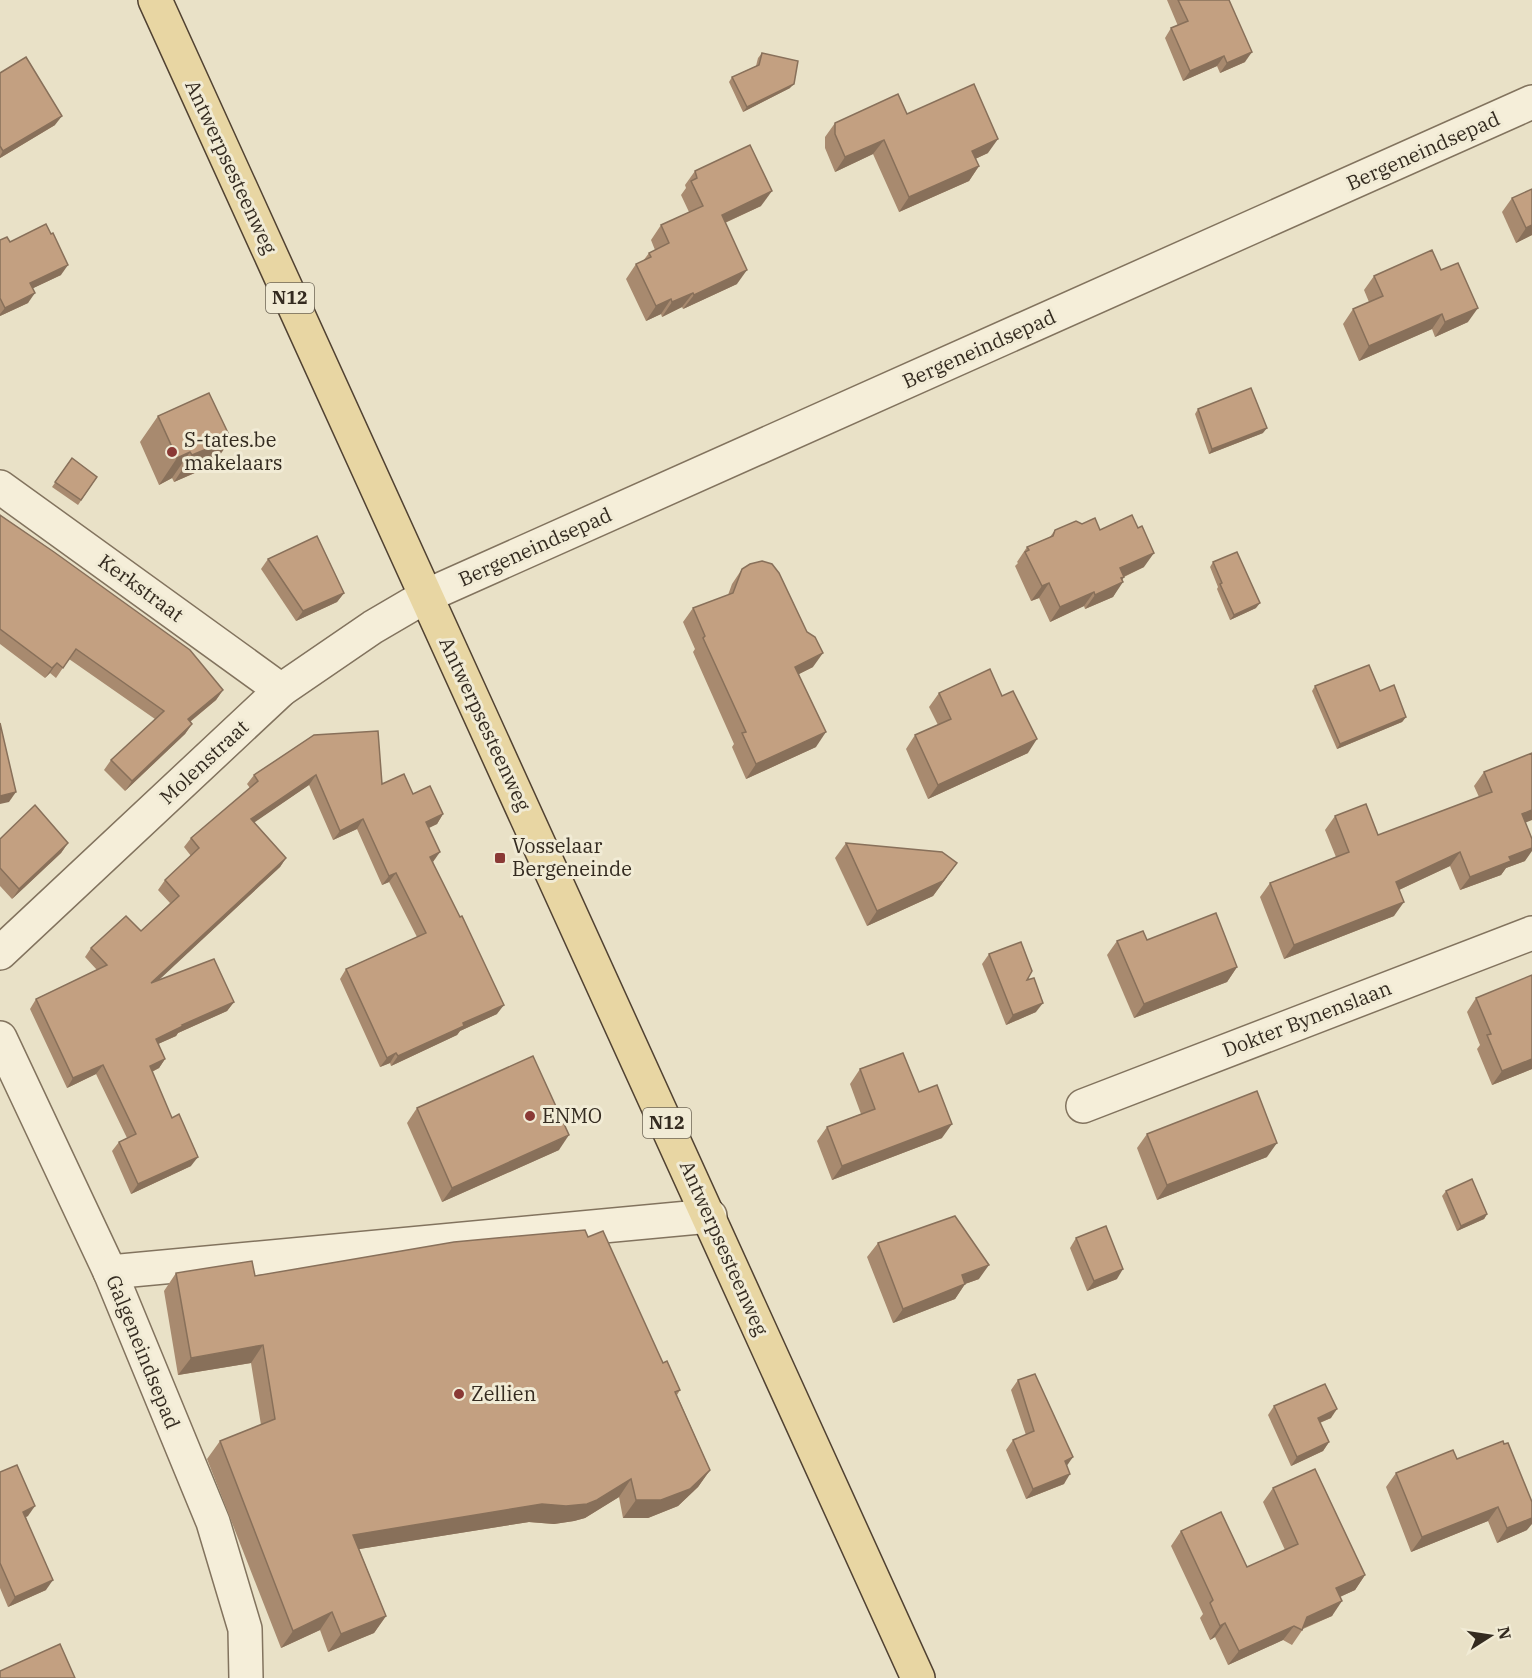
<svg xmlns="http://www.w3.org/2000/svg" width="1532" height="1678" viewBox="0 0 1532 1678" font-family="'IBM Plex Serif',serif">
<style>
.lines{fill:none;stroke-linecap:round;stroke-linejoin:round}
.minor-casing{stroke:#82735e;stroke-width:36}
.major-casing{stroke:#514232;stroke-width:36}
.minor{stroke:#f5eed9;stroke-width:33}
.major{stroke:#e8d6a3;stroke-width:33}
.wall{fill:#a88a6f}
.shaded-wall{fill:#88705a}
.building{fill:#c3a081;stroke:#88705a;stroke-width:1.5}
.poi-dot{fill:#8a3935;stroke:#f1ebd5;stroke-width:2}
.labels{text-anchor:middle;stroke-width:6;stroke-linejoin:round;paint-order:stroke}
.shield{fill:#f1ebd5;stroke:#6d6556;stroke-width:1.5}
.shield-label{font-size:18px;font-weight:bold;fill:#342b20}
.street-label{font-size:20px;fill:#342b20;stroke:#f1ebd5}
.poi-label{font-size:20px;fill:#342b20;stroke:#f1ebd5;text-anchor:start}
</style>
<rect width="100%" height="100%" fill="#e9e1c7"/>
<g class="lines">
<g class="minor-casing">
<g id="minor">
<polyline points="0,487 281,690"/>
<polyline points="0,953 281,690 373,627 426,596 1532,102"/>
<polyline points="0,1038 110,1272 213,1522 245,1629 246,1678"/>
<polyline points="1083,1106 1532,933"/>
<polyline points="110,1272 710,1216"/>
</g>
</g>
<g class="major-casing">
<polyline id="major" points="155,0 918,1678"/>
</g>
<use href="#minor" class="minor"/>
<use href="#major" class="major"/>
</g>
<g class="wall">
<polygon points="1167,0 1229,0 1245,62 1220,73 1217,66 1183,81 1165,38 1171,28 1178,26"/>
<polygon points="762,53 790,88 743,112 729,82 732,77 756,66 758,58"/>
<polygon points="0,73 55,125 0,158"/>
<polygon points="907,114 988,153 975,159 979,166 969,181 899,212 873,154 835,172 825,148 825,137 835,123"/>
<polygon points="695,171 761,206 725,223 737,284 683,309 682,307 662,317 661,314 646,321 626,279 636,264 643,261 649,253 655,250 651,240 661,225 689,212 681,195 686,188 685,185"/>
<polygon points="1512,198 1532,235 1516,243 1502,212"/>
<polygon points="0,240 10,242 61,275 33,288 28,303 0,316"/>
<polygon points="1441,270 1468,322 1435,337 1432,329 1359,361 1343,324 1353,309 1369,302 1364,290 1374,276"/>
<polygon points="1198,409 1263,433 1209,454 1195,414"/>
<polygon points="158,416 213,465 174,482 172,478 159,485 140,442"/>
<polygon points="72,458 97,477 78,505 52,487"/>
<polygon points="0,515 223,690 216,700 190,722 192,724 185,734 125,791 104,770 111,760 155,719 69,659 56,678 50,673 45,678 0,644"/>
<polygon points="1082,524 1100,530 1144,567 1124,577 1113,597 1085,609 1084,606 1050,622 1039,598 1031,601 1015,566 1018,563 1017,562 1027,547 1050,537 1055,530"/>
<polygon points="268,559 344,593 337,602 296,621 261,569"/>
<polygon points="1213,562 1256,608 1230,620 1217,589 1218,587 1210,567"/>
<polygon points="742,569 813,667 799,674 816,747 746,779 732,747 734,744 693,652 695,649 683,622 693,608 728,595 732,584"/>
<polygon points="1315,686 1380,691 1406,717 1402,722 1337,749 1312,691"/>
<polygon points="939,693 1028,753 928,799 906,749 915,735 938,725 929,707"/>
<polygon points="314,735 382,784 413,794 443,814 437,824 429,828 433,862 497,1014 460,1031 457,1035 391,1066 390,1063 380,1067 340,979 346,969 417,937 389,882 382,885 357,829 333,840 309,785 254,822 286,858 280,867 157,981 234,1002 227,1011 178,1033 176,1036 158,1044 165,1059 159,1068 152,1072 191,1166 131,1194 112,1151 119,1142 127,1138 96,1074 67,1088 30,1009 36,999 97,970 85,957 91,948 141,931 170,903 158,890 165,880 191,856 184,847 191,838 250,788 247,784 254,775"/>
<polygon points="1484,772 1526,822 1525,861 1506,868 1501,875 1460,890 1450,866 1399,890 1394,916 1284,959 1260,897 1270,883 1336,857 1325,830 1335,816 1378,835 1479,797 1474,786"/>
<polygon points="0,839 68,843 61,853 12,899 0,886"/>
<polygon points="846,843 947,877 933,896 867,926 835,858"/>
<polygon points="1147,940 1237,967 1227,982 1134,1018 1107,955 1117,941"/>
<polygon points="989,954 1027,980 1036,1012 1006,1025 982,964"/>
<polygon points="1476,998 1532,1069 1492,1085 1477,1049 1480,1045 1467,1012"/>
<polygon points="860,1069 942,1138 832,1180 817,1141 827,1127 861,1114 850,1084"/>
<polygon points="417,1108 559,1150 442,1202 407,1123"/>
<polygon points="1147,1134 1267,1157 1157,1200 1137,1148"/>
<polygon points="1446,1191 1487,1214 1484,1219 1457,1231 1442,1196"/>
<polygon points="588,1237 680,1390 677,1395 710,1470 698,1487 678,1506 648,1518 623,1518 619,1497 585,1518 574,1521 554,1524 529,1522 359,1549 386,1616 374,1633 328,1652 320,1630 281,1648 207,1459 220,1441 261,1425 251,1363 178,1375 164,1291 176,1273 255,1276"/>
<polygon points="1076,1238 1117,1279 1087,1291 1070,1248"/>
<polygon points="878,1243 979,1279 965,1284 955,1299 893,1323 867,1257"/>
<polygon points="1018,1380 1067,1466 1064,1484 1026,1499 1006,1450 1013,1440 1026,1435 1011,1390"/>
<polygon points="1274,1406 1331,1418 1320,1423 1329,1442 1323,1451 1291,1466 1268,1415"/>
<polygon points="1457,1459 1527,1530 1497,1543 1488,1521 1411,1552 1386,1487 1396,1473"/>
<polygon points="0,1472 28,1516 26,1517 46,1590 8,1607 0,1588"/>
<polygon points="1273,1488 1365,1575 1355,1590 1340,1597 1332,1616 1303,1629 1292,1645 1283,1640 1228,1665 1215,1637 1210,1640 1200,1618 1203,1614 1171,1546 1181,1531 1247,1567 1285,1550 1263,1502"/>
</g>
<g class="shaded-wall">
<polygon points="1252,52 1245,62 1220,73 1227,63"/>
<polygon points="1224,56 1217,66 1183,81 1190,71"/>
<polygon points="794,84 790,88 743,112 747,107"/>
<polygon points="62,116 55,125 0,158 0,156 3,151"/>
<polygon points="998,139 988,153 962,165 972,151"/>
<polygon points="884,140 873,154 835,172 845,157"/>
<polygon points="979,166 969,181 899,212 909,197"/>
<polygon points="772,191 761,206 711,229 722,215"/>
<polygon points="1532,225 1532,235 1516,243 1526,228"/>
<polygon points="68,265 61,275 23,293 30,283"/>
<polygon points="747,270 737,284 683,309 694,295"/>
<polygon points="35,293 28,303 0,316 0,314 5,308"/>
<polygon points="693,293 682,307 662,317 672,302"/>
<polygon points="671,299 661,314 646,321 656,306"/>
<polygon points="1478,308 1468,322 1435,337 1445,322"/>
<polygon points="1442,314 1432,329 1359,361 1369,346"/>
<polygon points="1267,428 1263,433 1209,454 1212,449"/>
<polygon points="231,439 213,465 174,482 192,455"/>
<polygon points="190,452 172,478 159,485 177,458"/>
<polygon points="1154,553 1144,567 1110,583 1120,568"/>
<polygon points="1124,577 1119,584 1123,582 1113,597 1085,609 1095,595"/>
<polygon points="1049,583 1039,598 1031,601 1042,586"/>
<polygon points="1094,592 1084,606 1050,622 1060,607"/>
<polygon points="344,593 337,602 296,621 303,611"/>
<polygon points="1260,603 1256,608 1230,620 1234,615"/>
<polygon points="823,653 813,667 785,681 795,667"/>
<polygon points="57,663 50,673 45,678 52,668"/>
<polygon points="223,690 216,700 181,729 188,719"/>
<polygon points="1406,717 1402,722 1337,749 1340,744"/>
<polygon points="192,724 185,734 125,791 132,781"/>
<polygon points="826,732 816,747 746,779 756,764"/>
<polygon points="1037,739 1028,753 928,799 938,785"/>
<polygon points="316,775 309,785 245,829 251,819"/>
<polygon points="16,792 9,802 0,804 0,796"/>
<polygon points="1532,810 1532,820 1513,828 1522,814"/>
<polygon points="443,814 437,824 420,832 426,822"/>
<polygon points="363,819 357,829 333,840 340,831"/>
<polygon points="68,843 61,853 12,899 19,889"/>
<polygon points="1532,848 1532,851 1525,861 1506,868 1501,875 1460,890 1470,877 1509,857"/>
<polygon points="440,852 433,862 430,857"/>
<polygon points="1460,852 1450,866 1386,896 1396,882"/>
<polygon points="286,858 280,867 145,993 151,983"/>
<polygon points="957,863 933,896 867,926 877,911"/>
<polygon points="396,873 389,882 382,885 389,876"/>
<polygon points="1404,902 1394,916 1284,959 1294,945"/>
<polygon points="1237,967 1227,982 1134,1018 1144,1004"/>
<polygon points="234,1002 227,1011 178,1033 176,1036 149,1048 156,1039 182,1025"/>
<polygon points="1043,1003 1036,1012 1006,1025 1013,1015"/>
<polygon points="504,1005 497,1014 460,1031 457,1035 391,1066 398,1056 463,1023"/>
<polygon points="396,1053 390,1063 380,1067 387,1058"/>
<polygon points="165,1059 159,1068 143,1076 150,1066"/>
<polygon points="1532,1059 1532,1069 1492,1085 1502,1071"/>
<polygon points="103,1065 96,1074 67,1088 73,1078"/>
<polygon points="952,1124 942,1138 832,1180 842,1166"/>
<polygon points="569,1135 559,1150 442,1202 452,1188"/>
<polygon points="1277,1143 1267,1157 1157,1200 1167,1185"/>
<polygon points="198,1157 191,1166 131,1194 138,1184"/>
<polygon points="1487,1214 1484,1219 1457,1231 1461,1226"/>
<polygon points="989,1265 979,1279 965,1284 955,1299 893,1323 903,1309 962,1275"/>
<polygon points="1123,1269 1117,1279 1087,1291 1094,1281"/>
<polygon points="263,1345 251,1363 178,1375 191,1358"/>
<polygon points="1337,1409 1331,1418 1311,1426 1318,1418"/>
<polygon points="1329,1442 1323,1451 1291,1466 1297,1457"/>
<polygon points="1073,1457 1066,1467 1065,1461"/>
<polygon points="710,1470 698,1487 678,1506 648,1518 623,1518 636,1500"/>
<polygon points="1070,1474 1064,1484 1026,1499 1033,1489"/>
<polygon points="631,1479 619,1497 585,1518 574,1521 554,1524 529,1522 341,1552 353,1535 542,1504"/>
<polygon points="35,1506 28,1516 16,1521 23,1512"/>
<polygon points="1498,1507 1488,1521 1411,1552 1422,1537"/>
<polygon points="1532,1518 1532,1524 1527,1530 1497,1543 1507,1528"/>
<polygon points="1365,1575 1355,1590 1326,1603 1336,1588"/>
<polygon points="53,1580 46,1590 8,1607 15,1597"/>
<polygon points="1342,1601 1332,1616 1301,1629 1307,1617"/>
<polygon points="332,1612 320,1630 281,1648 293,1631"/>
<polygon points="386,1616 374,1633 328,1652 341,1634"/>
<polygon points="1225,1623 1215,1637 1210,1640 1220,1626"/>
<polygon points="1294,1626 1283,1640 1228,1665 1239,1651"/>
</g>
<g class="building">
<polygon points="1178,0 1229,0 1252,52 1227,63 1224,56 1190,71 1171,28 1188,21"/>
<polygon points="762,53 798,61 794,84 747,107 732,77 759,65"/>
<polygon points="26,57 62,116 3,151 0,146 0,73"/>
<polygon points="974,84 998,139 972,151 979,166 909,197 884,140 845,157 835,134 835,123 898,94 907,114"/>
<polygon points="750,145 772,191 722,215 747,270 694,295 693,293 672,302 671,299 656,306 636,264 651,257 649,253 669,243 661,225 703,206 691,181 697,178 695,171"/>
<polygon points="1532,189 1532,225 1526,228 1512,198"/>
<polygon points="46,224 51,234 53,233 68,265 30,283 35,293 5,308 0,298 0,240 7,237 10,242"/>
<polygon points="1432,250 1441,270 1458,263 1478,308 1445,322 1442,314 1369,346 1353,309 1383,296 1374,276"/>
<polygon points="1251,388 1267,428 1212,449 1198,409"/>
<polygon points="209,393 231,439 192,455 190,452 177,458 158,416"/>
<polygon points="72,458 97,477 81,500 55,482"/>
<polygon points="0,515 54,552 190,650 223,690 188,719 192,724 132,781 111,760 164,711 76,649 63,668 57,663 52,668 0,629"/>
<polygon points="1132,515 1138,528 1142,526 1154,553 1120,568 1124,577 1121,578 1123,582 1095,595 1094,592 1060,607 1049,583 1042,586 1025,552 1029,550 1027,547 1053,536 1055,530 1076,521 1082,524 1095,518 1100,530"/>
<polygon points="317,536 344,593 303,611 268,559"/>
<polygon points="1237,552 1260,603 1234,615 1220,584 1222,583 1213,562"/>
<polygon points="762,561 772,564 779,573 807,632 815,637 823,653 795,667 826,732 756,764 742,733 746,732 703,638 705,636 693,608 733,593 742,569 750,564"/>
<polygon points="1369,665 1380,691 1394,685 1406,717 1340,744 1315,686"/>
<polygon points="990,669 1002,696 1013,691 1037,739 938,785 915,735 951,719 939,693"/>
<polygon points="0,723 16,792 0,796"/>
<polygon points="378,731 382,784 404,774 413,794 430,786 443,814 426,822 440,852 430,857 460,917 462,916 504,1005 463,1023 464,1026 398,1056 396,1053 387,1058 346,969 426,933 396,873 389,876 363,819 340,831 316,775 251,819 286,858 151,983 214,959 234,1002 182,1025 183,1026 156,1039 165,1059 150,1066 172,1118 179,1114 198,1157 138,1184 119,1142 136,1134 103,1065 73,1078 36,999 107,965 91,948 126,916 141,931 179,896 165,880 199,848 191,838 258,781 254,775 314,735"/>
<polygon points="1532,753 1532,810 1522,814 1532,839 1532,848 1509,857 1511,861 1470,877 1460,852 1396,882 1404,902 1294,945 1270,883 1349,852 1335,816 1366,804 1378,835 1492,792 1484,772"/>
<polygon points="35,805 68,843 19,889 0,868 0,839"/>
<polygon points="846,843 942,852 957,863 943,881 877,911"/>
<polygon points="1216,913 1237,967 1144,1004 1117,941 1143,931 1147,940"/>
<polygon points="1021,942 1032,971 1027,980 1034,978 1043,1003 1013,1015 989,954"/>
<polygon points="1532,975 1532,1059 1502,1071 1487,1035 1491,1034 1476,998"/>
<polygon points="903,1053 919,1092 937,1085 952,1124 842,1166 827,1127 875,1109 860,1069"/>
<polygon points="533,1056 569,1135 452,1188 417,1108"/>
<polygon points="1257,1091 1277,1143 1167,1185 1147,1134"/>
<polygon points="1472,1179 1487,1214 1461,1226 1446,1191"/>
<polygon points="955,1216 989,1265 962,1275 965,1284 903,1309 878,1243"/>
<polygon points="1106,1226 1123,1269 1094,1281 1076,1238"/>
<polygon points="585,1230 588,1237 603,1231 663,1363 667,1361 680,1390 675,1392 710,1470 690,1489 661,1500 636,1500 631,1479 597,1500 587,1504 566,1506 542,1504 353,1535 386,1616 341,1634 332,1612 293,1631 220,1441 275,1419 263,1345 191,1358 176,1273 252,1261 255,1276 454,1242"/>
<polygon points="1035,1374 1073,1457 1065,1461 1070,1474 1033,1489 1013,1440 1034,1431 1018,1380"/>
<polygon points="1325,1384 1337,1409 1318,1418 1329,1442 1297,1457 1274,1406"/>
<polygon points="1503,1441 1504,1444 1508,1443 1532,1502 1532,1518 1507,1528 1498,1507 1422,1537 1396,1473 1453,1450 1457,1459"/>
<polygon points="17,1465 35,1506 23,1512 53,1580 15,1597 0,1563 0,1472"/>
<polygon points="1315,1469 1365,1575 1336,1588 1342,1601 1307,1617 1302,1630 1294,1626 1239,1651 1225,1623 1220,1626 1210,1603 1213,1600 1181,1531 1221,1512 1247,1567 1298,1544 1273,1488"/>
<polygon points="60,1644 75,1678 0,1678 0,1671"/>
</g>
<g class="poi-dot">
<circle cx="172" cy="452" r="6"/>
<rect x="494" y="852" width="12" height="12" rx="3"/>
<circle cx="530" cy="1116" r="6"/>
<circle cx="459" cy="1394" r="6"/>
</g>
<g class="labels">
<g class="shield">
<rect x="266" y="283" width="48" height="30" rx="4.5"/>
<rect x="643" y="1108" width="48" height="30" rx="4.5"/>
</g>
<g class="shield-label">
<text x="290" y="304">N12</text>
<text x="667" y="1129">N12</text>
</g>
<g class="street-label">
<text transform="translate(1423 151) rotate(-24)" y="7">Bergeneindsepad</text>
<text transform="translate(231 167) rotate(65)" y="7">Antwerpsesteenweg</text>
<text transform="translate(979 349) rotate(-24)" y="7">Bergeneindsepad</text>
<text transform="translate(535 547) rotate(-24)" y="7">Bergeneindsepad</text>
<text transform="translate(141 588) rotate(36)" y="7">Kerkstraat</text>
<text transform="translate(485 724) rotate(65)" y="7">Antwerpsesteenweg</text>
<text transform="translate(204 762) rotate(-43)" y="7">Molenstraat</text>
<text transform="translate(1307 1019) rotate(-21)" y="7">Dokter Bynenslaan</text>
<text transform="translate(724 1248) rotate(66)" y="7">Antwerpsesteenweg</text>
<text transform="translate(143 1352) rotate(68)" y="7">Galgeneindsepad</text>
</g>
<g class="poi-label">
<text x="184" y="447">S-tates.be<tspan x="184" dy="23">makelaars</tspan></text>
<text x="512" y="853">Vosselaar<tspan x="512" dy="23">Bergeneinde</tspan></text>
<text x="542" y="1123">ENMO</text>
<text x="471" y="1401">Zellien</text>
</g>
</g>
<g transform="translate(1490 1636) rotate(78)" stroke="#f1ebd5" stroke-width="4.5" paint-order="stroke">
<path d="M0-4.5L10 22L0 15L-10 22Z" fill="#342b20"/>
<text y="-9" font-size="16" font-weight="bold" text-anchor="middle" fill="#342b20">N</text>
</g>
</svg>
